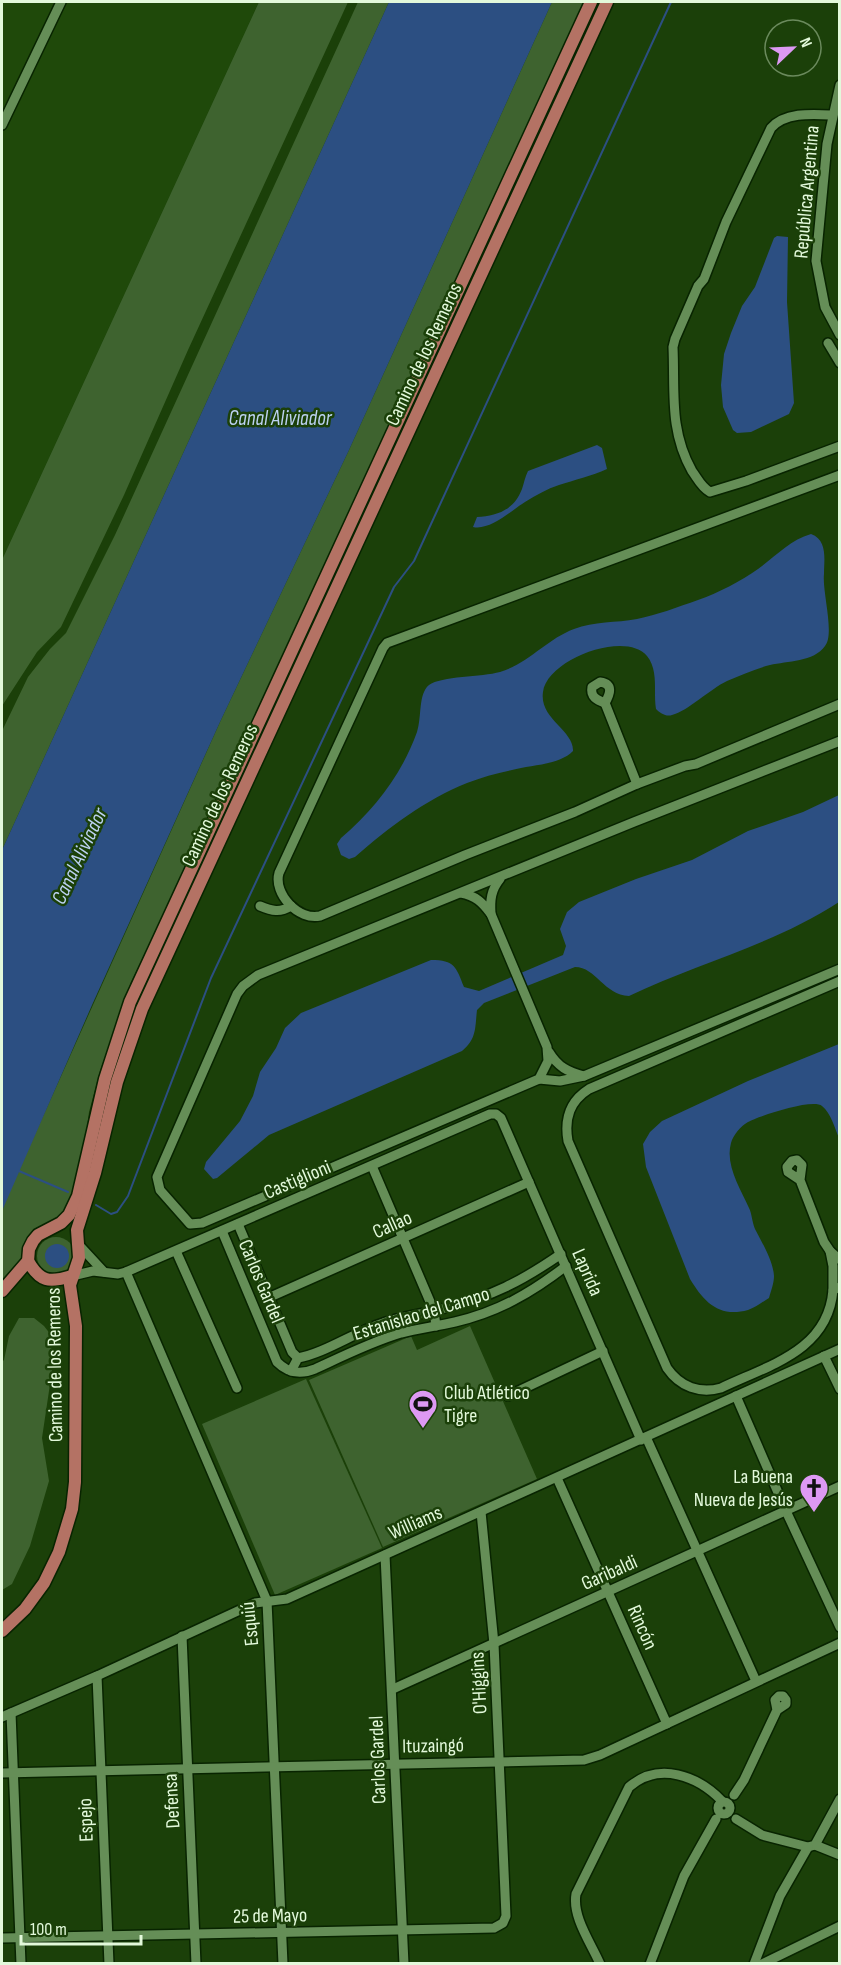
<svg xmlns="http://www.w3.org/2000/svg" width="841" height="1965" viewBox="0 0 841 1965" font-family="'Sofia Sans Condensed',sans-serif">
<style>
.built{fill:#1f490a}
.green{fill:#3e632f}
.water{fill:#2c4f82}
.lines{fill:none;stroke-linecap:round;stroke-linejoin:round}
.stream{stroke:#2c4f82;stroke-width:2}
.minor-casing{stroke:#082400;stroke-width:12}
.major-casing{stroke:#082400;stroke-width:15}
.minor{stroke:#658e57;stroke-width:9}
.major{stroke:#b47264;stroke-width:12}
.labels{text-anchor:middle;stroke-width:5;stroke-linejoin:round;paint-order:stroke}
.street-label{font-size:20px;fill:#e3f9db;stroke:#1b4009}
.poi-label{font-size:20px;fill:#e3f9db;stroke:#1b4009;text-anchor:start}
.water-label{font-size:21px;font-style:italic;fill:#bcd1f1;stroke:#1b4009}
</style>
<rect width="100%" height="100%" fill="#1b4009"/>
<polygon class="built" points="2,2 259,2 2,560"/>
<g class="green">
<polygon points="259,2 348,2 188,350 124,495 61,627 37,652 2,706 2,560"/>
<polygon points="358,2 389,2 2,850 2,731 28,677 50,649 66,633 115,535"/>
<polygon points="552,2 585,2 492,200 430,342 192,856 131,982 100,1071 89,1112 82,1165 71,1203 65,1214 2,1284 2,1211 5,1201 220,722 349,450"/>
<circle cx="56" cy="1256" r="19"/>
<polygon points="19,1318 34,1318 44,1326 51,1335 53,1364 42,1438 49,1481 30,1546 12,1584 2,1590 2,1362 4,1360 9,1336"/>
<polygon points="470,1326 537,1479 383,1547 309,1380 411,1336 417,1350"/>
<polygon points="306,1379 382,1548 275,1595 202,1424"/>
</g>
<g class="water">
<polygon points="389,2 552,2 349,450 220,722 92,1005 2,1211 2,850"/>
<polygon points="777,236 788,237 787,302 794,403 789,414 751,432 737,433 733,430 723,407 721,385 724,354 731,333 742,306 755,287 774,238"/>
<path d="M 597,445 L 602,448 L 607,469 C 592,476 574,480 559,485 C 547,489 536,495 525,502 C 512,510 490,531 473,527 L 477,517 C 497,516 514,510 522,489 C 524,483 525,477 528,471 Z"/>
<path d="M 811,534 C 828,540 824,560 824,574 C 822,592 835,634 825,646 C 814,662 787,661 770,665 C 755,669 741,675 727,681 C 710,689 688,711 672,715 C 666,717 660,713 656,709 C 653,692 659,671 647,656 C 626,630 547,659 543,692 C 539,719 574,730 573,751 C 560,765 530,765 512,770 C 497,773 482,777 467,783 C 425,800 389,827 355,857 L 349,859 L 341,855 L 337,844 L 341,838 C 375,809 402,774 417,732 C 422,717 418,694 429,685 C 441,676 482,677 500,672 C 529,663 547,639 574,629 C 594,621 616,623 637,619 C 657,615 678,607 698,600 C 718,593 741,581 758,569 C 776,556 790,540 811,534 Z"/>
<path d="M 839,795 L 839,902 C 775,944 698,963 629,996 C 604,995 596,967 575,967 L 484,1003 L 477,1010 C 475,1027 477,1039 462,1051 L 269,1135 L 217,1178 L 213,1179 L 204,1169 L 206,1162 L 240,1121 L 253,1096 L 260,1072 L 276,1048 L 285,1028 L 301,1013 L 431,960 C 455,960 456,967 464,987 L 479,991 L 563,955 L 566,946 L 560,929 L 567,912 L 579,902 L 636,879 L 692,860 L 748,831 L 803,812 Z"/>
<path d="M 839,1044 L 839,1138 C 835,1129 831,1113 822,1106 C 813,1098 759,1116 748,1122 C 741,1126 733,1135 731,1143 C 725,1165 740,1188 749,1208 C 752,1214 752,1222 755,1229 C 762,1243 773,1260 774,1276 C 774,1283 771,1291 769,1298 C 762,1302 755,1308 748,1310 C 719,1318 704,1302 690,1279 L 646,1167 L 643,1144 L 650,1132 L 662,1121 L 748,1081 Z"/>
<circle cx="57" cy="1256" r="12"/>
</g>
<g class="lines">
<g class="stream">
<polyline points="19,1171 68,1192"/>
<polyline points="96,1205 111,1214 117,1212 128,1196 211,978 394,587 414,561 671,2"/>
</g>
<g class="minor-casing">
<g id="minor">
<polyline points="840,85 827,144 816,261 825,307 840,335"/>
<path d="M 832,115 C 812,114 785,112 771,128 L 726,222 L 704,279 L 698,286 L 675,339 L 673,347 C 675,392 669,430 692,471 C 698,479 701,487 710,492 L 746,481 L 840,446"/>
<polyline points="2,125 61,2"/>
<polyline points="828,343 840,363"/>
<path d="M 840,475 L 387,643 L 383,648 L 279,873 C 273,894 299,921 320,916 L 465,855 L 575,812 L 637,784 L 685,766 L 696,764 L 840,704"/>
<path d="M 600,682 C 614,684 610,694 605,703 C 597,700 590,697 592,687 Z"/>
<polyline points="605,703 637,784"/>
<path d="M 461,893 C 476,896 482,902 491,914 C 490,900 491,890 500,879"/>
<path d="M 260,906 C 272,911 280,913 291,906"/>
<polyline points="491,914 547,1047 548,1061 539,1079 202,1223 190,1224 160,1190 157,1177 237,994 243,986 258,975 634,822 840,741"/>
<path d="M 840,981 L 589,1089 C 570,1101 564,1118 568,1141 L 667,1368 C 680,1387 700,1394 721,1388 C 769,1365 828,1351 833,1290 L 840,1287"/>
<polyline points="584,1076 840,969"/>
<path d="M 539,1079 L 560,1081 L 584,1076 C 568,1072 558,1067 549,1052"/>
<polyline points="372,1166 434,1311 436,1326"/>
<polyline points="800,1180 788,1172 787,1167 792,1161 797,1160 802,1165 800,1180 824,1242 830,1251 840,1260"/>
<polyline points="238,1224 292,1352 298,1358"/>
<path d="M 222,1231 L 277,1362 C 288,1373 300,1375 315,1369 C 343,1356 371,1342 401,1333 C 418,1329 437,1326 455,1322 C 498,1312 531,1293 566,1266"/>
<polyline points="79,1245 104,1272"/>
<polyline points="176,1251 237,1388"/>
<polyline points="830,1251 833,1266 833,1290"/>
<polyline points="126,1272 267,1601 283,1964"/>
<polyline points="72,1276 93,1271 118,1274 126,1272 490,1114 496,1114 501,1118 641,1440"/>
<polyline points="268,1298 529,1182"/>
<polyline points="824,1356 840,1389"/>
<path d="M 291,1371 L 298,1358 C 325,1353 355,1332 383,1323 C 403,1316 425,1314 445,1308 C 491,1297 522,1281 561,1254"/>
<polyline points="508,1396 603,1351"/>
<polyline points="736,1396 786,1511 840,1627"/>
<polyline points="646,1437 756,1681"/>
<polyline points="557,1478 667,1724"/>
<polyline points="385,1555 404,1964"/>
<polyline points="182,1636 196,1964"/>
<polyline points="97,1676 109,1964"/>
<polyline points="393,1689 840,1486"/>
<polyline points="11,1713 21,1964"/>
<polyline points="2,1717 97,1676 255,1603 287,1599 840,1349"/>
<polyline points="2,1773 584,1760 600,1755 840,1643"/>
<polyline points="734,1795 744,1780 777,1710 786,1704 786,1700 783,1696 779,1696 775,1700 777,1710"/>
<circle cx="724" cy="1808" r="6"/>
<polyline points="736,1819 762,1835 808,1847 815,1845 840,1799"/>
<polyline points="815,1845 840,1855"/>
<polyline points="2,1938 494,1928 503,1923 506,1916 494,1644 481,1512"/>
<path d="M 600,1964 C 591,1943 572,1917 576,1894 L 629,1787 C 659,1761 698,1776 722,1801"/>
<polyline points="650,1964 684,1876 716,1819"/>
<polyline points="754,1964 780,1896 808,1847"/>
<polyline points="762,1964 840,1926"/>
</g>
</g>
<g class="major-casing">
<g id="major">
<path d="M 28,1261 C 40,1282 49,1283 72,1276"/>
<polyline points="2,1291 28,1261 29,1249 33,1241 38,1235 61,1223 69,1215 78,1196 105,1079 130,1002 591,2"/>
<polyline points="2,1631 25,1609 44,1583 59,1552 72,1509 75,1482 76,1326 70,1285 79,1258 77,1230 95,1173 117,1082 142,1009 607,2"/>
</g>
</g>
<use href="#minor" class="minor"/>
<use href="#major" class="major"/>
</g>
<defs>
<g id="stadium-pin" transform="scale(1.5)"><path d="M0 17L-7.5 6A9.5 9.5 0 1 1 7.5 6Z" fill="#dd99f3" stroke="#1b4009"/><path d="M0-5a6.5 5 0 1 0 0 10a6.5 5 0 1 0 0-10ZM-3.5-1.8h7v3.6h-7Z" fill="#111"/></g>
<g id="church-pin" transform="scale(1.5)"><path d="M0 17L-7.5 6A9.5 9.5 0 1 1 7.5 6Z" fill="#dd99f3" stroke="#1b4009"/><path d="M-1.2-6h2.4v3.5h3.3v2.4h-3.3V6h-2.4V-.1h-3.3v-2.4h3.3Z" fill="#111"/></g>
</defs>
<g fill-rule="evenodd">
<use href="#stadium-pin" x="423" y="1404"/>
<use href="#church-pin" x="814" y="1488"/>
</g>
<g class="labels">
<g class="street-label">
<text transform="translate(806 192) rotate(-85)" y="7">República Argentina</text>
<text transform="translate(423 354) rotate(-65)" y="7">Camino de los Remeros</text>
<text transform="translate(219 795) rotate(-65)" y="7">Camino de los Remeros</text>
<text transform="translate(297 1179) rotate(-23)" y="7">Castiglioni</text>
<text transform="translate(392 1224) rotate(-24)" y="7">Callao</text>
<text transform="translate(588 1272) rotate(66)" y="7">Laprida</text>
<text transform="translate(262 1281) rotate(67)" y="7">Carlos Gardel</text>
<text transform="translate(421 1313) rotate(-17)" y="7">Estanislao del Campo</text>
<text transform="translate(54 1365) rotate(-91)" y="7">Camino de los Remeros</text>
<text transform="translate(415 1522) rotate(-24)" y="7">Williams</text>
<text transform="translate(609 1572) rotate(-24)" y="7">Garibaldi</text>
<text transform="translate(249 1624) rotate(-96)" y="7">Esquiú</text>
<text transform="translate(643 1627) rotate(66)" y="7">Rincón</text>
<text transform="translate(478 1683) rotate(-93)" y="7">O'Higgins</text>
<text transform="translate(433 1745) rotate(-1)" y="7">Ituzaingó</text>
<text transform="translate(377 1760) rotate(-92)" y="7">Carlos Gardel</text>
<text transform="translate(171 1801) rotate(-93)" y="7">Defensa</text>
<text transform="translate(85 1820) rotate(-92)" y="7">Espejo</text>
<text transform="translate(270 1915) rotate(-1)" y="7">25 de Mayo</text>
</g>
<g class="poi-label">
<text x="444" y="1399">Club Atlético<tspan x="444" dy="23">Tigre</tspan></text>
<text x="793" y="1483" text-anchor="end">La Buena<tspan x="793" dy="23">Nueva de Jesús</tspan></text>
</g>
<g class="water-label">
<text x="280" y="425">Canal Aliviador</text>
<text transform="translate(79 856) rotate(-65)" y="7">Canal Aliviador</text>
</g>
</g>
<rect width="841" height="1965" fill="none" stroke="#e3f9db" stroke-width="6"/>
<g transform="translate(793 48) rotate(67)"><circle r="28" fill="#1b4009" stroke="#6b8a5d" stroke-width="1.5"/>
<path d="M0-4.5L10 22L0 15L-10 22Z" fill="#dd99f3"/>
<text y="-9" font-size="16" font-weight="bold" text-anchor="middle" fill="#e3f9db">N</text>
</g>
<path d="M21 1935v9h120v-9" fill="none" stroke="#e3f9db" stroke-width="3"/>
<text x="30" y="1935" font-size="18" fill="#e3f9db" stroke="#1b4009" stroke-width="4.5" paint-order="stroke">100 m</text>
</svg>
